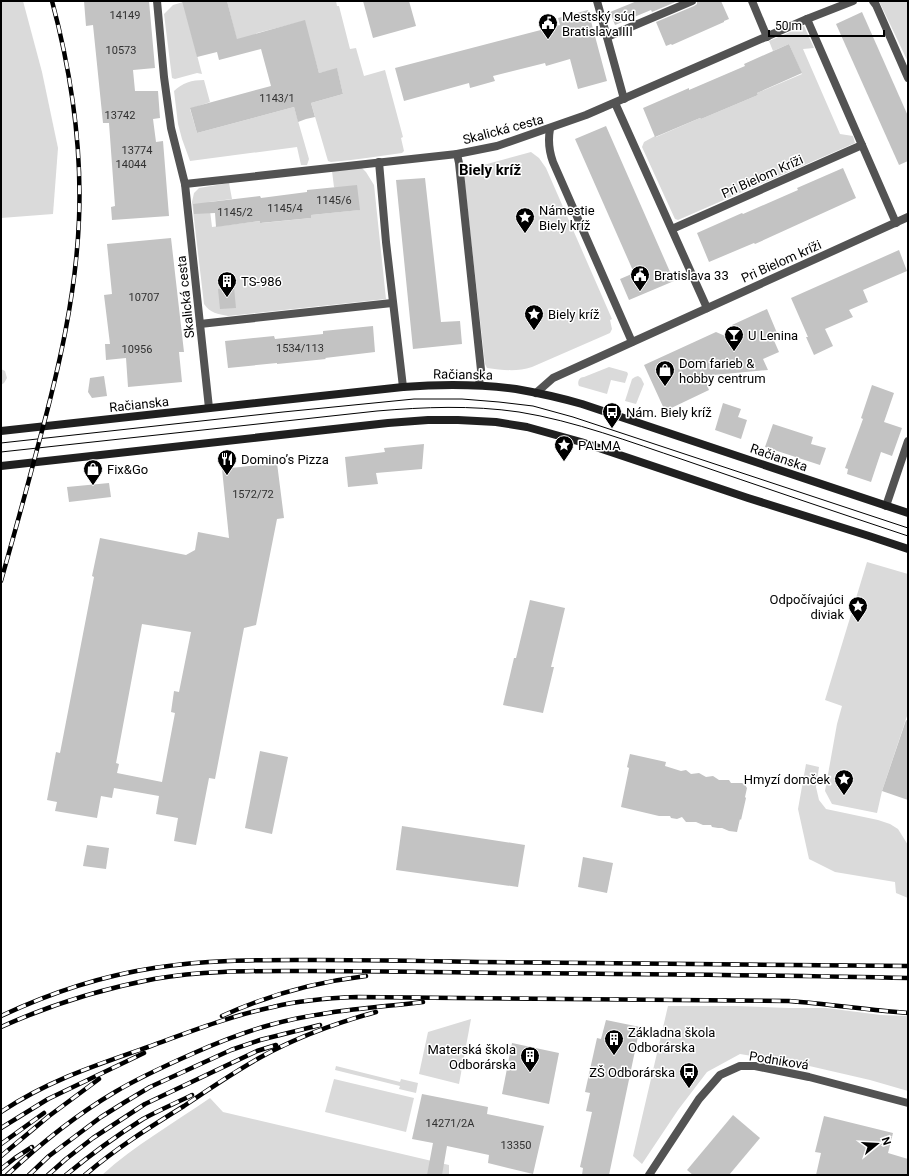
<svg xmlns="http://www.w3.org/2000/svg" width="909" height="1176" viewBox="0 0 909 1176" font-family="Roboto,sans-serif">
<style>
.green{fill:#dadada}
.building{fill:#c3c3c3;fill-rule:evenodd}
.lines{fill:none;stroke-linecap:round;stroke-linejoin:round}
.street{stroke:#535353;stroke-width:8}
.secondary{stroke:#202020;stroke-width:8}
.tram{stroke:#000;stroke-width:1}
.rail-casing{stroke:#000;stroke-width:4.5}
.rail{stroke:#fff;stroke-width:3;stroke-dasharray:9;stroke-linecap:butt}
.labels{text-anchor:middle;stroke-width:3;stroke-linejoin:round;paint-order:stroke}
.number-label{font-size:11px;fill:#313131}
.poi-label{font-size:13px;fill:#000;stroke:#fff;text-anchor:start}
.street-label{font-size:13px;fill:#000;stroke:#fff}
.quarter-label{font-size:15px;font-weight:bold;fill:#000;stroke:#fff}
</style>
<rect width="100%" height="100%" fill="#fff"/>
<g class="green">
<polygon points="1,1 23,1 42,72 58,148 53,214 1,218"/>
<path d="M 227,1 L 336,1 L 337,6 L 339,6 L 350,49 L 356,48 L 364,76 L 385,70 L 403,137 L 401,138 L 404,151 L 402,153 C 378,156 355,160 331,162 L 328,161 L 311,103 L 343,94 L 337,69 L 319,73 L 304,21 L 257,33 L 238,45 Z"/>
<polygon points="879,1 908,1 908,62"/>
<polygon points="183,2 202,74 197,73 175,79 172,78 164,14 173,5"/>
<polygon points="804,26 814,48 803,49 840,134 853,136 855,143 678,220 675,219 642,147 644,142 655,136 656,137 700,118 701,119 758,95 757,93 802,74 789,44 773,51 769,41"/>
<path d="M 204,80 L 210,102 L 190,109 L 197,133 L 294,107 L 309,159 L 307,165 L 301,165 L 297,147 L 190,161 L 182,139 L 178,124 L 174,91 C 182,83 192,80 204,80 Z"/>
<path d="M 531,152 L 539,158 L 546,168 L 612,319 L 610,320 L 612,329 L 610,333 L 532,367 C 517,372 502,370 487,368 L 485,364 L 464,177 L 466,172 L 469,169 Z"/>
<path d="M 361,167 L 366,172 L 374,185 L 386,299 L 228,316 C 218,314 210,313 204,304 L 192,202 L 194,193 L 199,188 L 229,183 L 232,199 L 209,202 L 212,227 L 261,221 L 262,223 L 311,218 L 311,215 L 359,210 L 334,187 L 332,171 Z"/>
<path d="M 609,367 L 627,372 L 628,374 L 625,383 L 611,380 L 607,394 L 579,386 C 577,382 579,377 584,377 Z"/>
<polygon points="1,369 5,371 7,378 4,383 1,385"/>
<polygon points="638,376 641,378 644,384 636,404 625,401 632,379 635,377"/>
<polygon points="867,562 908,574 908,713 882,791 877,813 832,804 825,791 837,724 842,706 825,700"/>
<polygon points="806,764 819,767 816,787 819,800 826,809 878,820 890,824 898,829 908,845 908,898 896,893 895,882 835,872 809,859 798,809"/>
<polygon points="668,1006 736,1006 789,1008 826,1008 881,1015 908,1016 908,1091 870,1080 805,1065 740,1054 707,1072 678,1110 642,1164 633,1156"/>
<polygon points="471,1019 459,1084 419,1074 428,1032"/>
<polygon points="336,1066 400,1082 401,1079 418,1083 416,1093 399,1089 400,1086 335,1070"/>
<polygon points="334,1079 414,1098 406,1132 325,1112"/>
<path d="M 210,1098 L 223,1112 L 449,1165 L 449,1175 L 102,1175 C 135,1145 174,1123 210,1098 Z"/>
</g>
<g class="building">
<polygon points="84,1 149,1 155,68 133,70 135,91 158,91 160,118 153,119 156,142 163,141 169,216 112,220 111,207 115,206 109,123 103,123 93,25 86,26"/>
<polygon points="182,1 227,1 237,39 305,20 319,73 337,68 343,94 311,103 315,117 306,119 298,122 294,107 197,133 190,108 271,86 261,49 219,60 217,52 197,57"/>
<polygon points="363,1 409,1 416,26 373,38"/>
<polygon points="637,1 678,1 652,12 651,10 615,25 610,12"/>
<polygon points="697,1 721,1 729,19 724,21 724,22 672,45 671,44 666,46 656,22 694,6 697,4"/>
<polygon points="588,10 607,81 578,89 570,59 546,66 545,63 493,76 495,81 470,88 469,83 404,101 395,68 560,25 558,18"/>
<polygon points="862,12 908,116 908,161 899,165 836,24"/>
<polygon points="789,44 802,73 757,93 758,95 701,119 700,118 655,137 643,108 689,88 689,90 745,66 744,64"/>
<polygon points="606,126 674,281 629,300 620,279 634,273 575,139"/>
<polygon points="843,168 856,198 755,244 754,243 709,262 697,233 742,213 743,214 798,190 797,188"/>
<polygon points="425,178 441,322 460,321 462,344 413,349 396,180"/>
<polygon points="357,185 360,210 311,215 311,218 260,223 260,221 216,227 215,213 194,214 193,204 260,196 261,198 307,192 307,190"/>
<polygon points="171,238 184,352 179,352 182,382 128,387 126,358 106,360 105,344 110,344 104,295 112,294 107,244"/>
<polygon points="899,250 907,271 863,290 868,302 849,310 853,317 825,329 833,346 814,355 806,337 808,337 791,298"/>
<polygon points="234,287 236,308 220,309 218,289"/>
<polygon points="767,309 777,333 772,336 779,352 763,359 768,370 703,376 709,390 665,411 644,365 716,332 739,342 732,325"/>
<polygon points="373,326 375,352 325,358 326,359 277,364 277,363 228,368 225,341 274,336 275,339 323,334 323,331"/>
<polygon points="104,376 107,396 92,398 88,392 90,378"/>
<polygon points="872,385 894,393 884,422 902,428 892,456 881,452 871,482 847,474 848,469 845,468 863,419 861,418"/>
<polygon points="723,403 741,409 738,417 747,420 741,439 715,430"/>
<polygon points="773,424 813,437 811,444 826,448 820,465 765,447"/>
<polygon points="424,444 422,469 376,473 378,484 348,487 345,457 385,452 384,448"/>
<path d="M 277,463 L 284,518 L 277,519 L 256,625 L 244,628 L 215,779 L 209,778 L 196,845 L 174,841 L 178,818 L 156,814 L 159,796 L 114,788 L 112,798 L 101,796 L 97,818 L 55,811 L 57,802 L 47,800 L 56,752 L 60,753 L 94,577 L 92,576 L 100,538 L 186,555 L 195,550 L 198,532 L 229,538 L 222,469 ZM 142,624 L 191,632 L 179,692 L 174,691 L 171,712 L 175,713 L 162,782 L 117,773 L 119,764 L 116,763 Z"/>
<polygon points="109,483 111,497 69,502 67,487"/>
<polygon points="530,600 565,608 551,667 554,667 543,713 503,705 514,658 516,658"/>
<polygon points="906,720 908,721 908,800 882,791"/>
<polygon points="260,751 288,757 272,834 245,828"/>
<polygon points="630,754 666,762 665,766 681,771 686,770 691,774 699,773 706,777 713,776 719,780 729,780 731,783 742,783 745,785 747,788 745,797 746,798 741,820 740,819 737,832 729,831 722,828 718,828 712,827 711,825 703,825 696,822 686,822 682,817 677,819 671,818 670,816 659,816 621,807 629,768 627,767"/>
<polygon points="402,826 525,845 518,887 396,870"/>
<polygon points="87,845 109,848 106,869 83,866"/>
<polygon points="583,857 613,863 607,893 578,887"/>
<polygon points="606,1020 640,1027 609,1175 582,1175 583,1168 580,1167 592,1112 586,1111 590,1093 585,1092 597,1038 601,1039"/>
<polygon points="512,1043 559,1053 549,1104 502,1094"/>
<polygon points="422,1094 488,1107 487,1114 544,1126 533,1174 488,1163 489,1155 447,1146 442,1175 427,1175 433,1143 412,1139"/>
<polygon points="733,1115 760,1138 729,1175 693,1175 687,1170"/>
<polygon points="824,1116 893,1133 888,1153 908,1159 908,1175 816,1175 821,1153 815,1152"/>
</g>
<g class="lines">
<g class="street">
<polyline points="157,1 164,77 171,128 185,184 209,408"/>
<polyline points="597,1 624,99"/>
<polyline points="752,1 767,37"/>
<polyline points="873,1 876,5 908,78"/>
<polyline points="807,19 896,223"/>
<polyline points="607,37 692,1"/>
<polyline points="615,103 707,308"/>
<path d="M 550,129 C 548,140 549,151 553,162 L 632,342"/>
<polyline points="457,154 459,163 481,370 479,385"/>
<polyline points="379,162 386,242 403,387"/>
<polyline points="185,184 457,154 497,146 586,115 807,19 853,1"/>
<polyline points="672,229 862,145"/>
<polyline points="200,324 392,303"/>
<polyline points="536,393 553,378 908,217"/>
<polyline points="886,506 908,441"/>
<polyline points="649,1175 699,1099 720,1075 740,1066 755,1066 809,1077 908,1103"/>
</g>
<g class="secondary">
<path d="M 1,431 L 403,387 C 441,384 479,384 516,389 C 539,393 561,398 582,404 L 908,513"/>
<polyline points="1,466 388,423 428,420 458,420 496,422 527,427 581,442 748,498 869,536 908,549"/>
</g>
<g class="tram">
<polyline points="1,443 283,412 414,399 462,399 499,402 533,406 573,417 908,528"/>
<path d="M 1,452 L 377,411 C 425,407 471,405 519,412 C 575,421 630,442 684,460 C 759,486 833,511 908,536"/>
</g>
<g class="rail-casing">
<g id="rail">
<path d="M 1,581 C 14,535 27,488 39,442 C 59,368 76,295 79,219 C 82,145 71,72 52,1"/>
<path d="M 1,1016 C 50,993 101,976 154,968 C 209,959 264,960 319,960 C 373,960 427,961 480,962 C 623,963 765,965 908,966"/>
<path d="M 222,1016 C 268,995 316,982 366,976"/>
<path d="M 1,1027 C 50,1005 101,989 154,979 C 204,970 255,971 306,971 C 372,971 437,972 503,973 C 638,974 773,975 908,978"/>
<path d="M 1,1112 C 47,1081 96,1065 148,1047 C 189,1032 230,1016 273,1007 C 301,1000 329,998 357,997 L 789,1001 C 829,1004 868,1010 908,1013"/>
<polyline points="1,1128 48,1099 144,1053"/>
<polyline points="1,1144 44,1113"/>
<polyline points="1,1156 49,1116 99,1079"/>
<polyline points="1,1169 15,1158 32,1147"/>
<path d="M 7,1175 C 40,1144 76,1115 115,1092 C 140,1077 167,1065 194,1053 C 219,1042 244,1032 270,1025 C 319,1011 373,1008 423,1002"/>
<polyline points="29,1175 49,1156 101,1117 125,1102 150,1087 231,1050 260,1040 320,1025"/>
<polyline points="48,1175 66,1159 93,1138 145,1104 257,1051 276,1045"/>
<path d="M 66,1175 C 90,1155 116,1136 143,1119 C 159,1110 176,1103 192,1095"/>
<path d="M 85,1175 C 115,1149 150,1127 184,1106 C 209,1089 234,1072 261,1057 C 297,1037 336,1023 376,1012"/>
</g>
</g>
<use href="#rail" class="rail"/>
</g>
<defs>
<g id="civic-pin" transform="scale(1)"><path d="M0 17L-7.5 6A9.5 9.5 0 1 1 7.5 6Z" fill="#000" stroke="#fff"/><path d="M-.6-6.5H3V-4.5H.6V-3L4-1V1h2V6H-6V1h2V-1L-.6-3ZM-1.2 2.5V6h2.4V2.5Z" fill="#fff"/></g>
<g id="sight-pin" transform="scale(1)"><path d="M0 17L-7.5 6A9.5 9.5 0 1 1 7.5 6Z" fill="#000" stroke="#fff"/><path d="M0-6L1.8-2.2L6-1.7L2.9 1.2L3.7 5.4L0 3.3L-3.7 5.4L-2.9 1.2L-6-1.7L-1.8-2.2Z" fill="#fff"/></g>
<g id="building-pin" transform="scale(1)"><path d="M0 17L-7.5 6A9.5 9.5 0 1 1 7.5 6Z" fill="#000" stroke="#fff"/><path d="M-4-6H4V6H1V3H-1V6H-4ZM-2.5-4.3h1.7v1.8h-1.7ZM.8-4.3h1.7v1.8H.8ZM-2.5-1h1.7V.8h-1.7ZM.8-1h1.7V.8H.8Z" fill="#fff"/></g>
<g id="bar-pin" transform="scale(1)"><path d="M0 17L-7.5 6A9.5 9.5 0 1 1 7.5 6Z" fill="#000" stroke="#fff"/><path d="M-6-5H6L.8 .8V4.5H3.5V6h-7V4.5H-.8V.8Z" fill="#fff"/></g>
<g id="shop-pin" transform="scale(1)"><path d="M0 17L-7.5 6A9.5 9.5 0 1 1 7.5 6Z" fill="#000" stroke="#fff"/><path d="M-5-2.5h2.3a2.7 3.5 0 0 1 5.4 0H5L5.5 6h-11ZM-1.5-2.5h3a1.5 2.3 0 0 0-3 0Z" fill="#fff"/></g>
<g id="bus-pin" transform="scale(1)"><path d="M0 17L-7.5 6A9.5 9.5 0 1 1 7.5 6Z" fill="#000" stroke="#fff"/><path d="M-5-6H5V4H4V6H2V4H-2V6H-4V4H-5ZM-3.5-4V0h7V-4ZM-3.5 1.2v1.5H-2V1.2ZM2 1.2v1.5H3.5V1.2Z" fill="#fff"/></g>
<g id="restaurant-pin" transform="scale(1)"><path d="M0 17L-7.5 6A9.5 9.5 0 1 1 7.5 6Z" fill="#000" stroke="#fff"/><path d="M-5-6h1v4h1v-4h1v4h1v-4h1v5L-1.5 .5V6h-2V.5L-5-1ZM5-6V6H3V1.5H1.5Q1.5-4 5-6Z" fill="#fff"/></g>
</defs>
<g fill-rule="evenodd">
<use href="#civic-pin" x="548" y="23"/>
<use href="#sight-pin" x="525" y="217"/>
<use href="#civic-pin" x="640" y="275"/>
<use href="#building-pin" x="227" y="281"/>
<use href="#sight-pin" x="534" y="314"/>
<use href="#bar-pin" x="734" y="335"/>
<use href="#shop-pin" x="665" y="370"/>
<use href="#bus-pin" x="612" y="412"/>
<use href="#sight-pin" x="564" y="445"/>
<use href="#restaurant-pin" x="227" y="459"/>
<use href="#shop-pin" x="93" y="469"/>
<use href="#sight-pin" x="858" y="606"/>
<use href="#sight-pin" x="844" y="779"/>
<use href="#building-pin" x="614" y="1039"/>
<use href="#building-pin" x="530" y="1056"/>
<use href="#bus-pin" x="689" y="1072"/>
</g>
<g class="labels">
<g class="number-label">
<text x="125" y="19">14149</text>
<text x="121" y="54">10573</text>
<text x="277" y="102">1143/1</text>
<text x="120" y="119">13742</text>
<text x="137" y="154">13774</text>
<text x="131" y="168">14044</text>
<text x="334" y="204">1145/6</text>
<text x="285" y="212">1145/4</text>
<text x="235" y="216">1145/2</text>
<text x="144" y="301">10707</text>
<text x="300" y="352">1534/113</text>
<text x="137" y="353">10956</text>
<text x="253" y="498">1572/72</text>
<text x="450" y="1127">14271/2A</text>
<text x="516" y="1149">13350</text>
</g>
<g class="poi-label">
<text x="562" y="21">Mestský súd<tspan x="562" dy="15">Bratislava III</tspan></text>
<text x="539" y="215">Námestie<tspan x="539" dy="15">Biely kríž</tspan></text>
<text x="654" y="280">Bratislava 33</text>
<text x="241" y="286">TS-986</text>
<text x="548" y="319">Biely kríž</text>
<text x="748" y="340">U Lenina</text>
<text x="679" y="368">Dom farieb &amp;<tspan x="679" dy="15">hobby centrum</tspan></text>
<text x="626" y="417">Nám. Biely kríž</text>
<text x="578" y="450">PALMA</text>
<text x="241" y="464">Domino’s Pizza</text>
<text x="107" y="474">Fix&amp;Go</text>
<text x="844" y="604" text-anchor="end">Odpočívajúci<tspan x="844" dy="15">diviak</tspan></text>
<text x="830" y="784" text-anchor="end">Hmyzí domček</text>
<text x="628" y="1037">Základna škola<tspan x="628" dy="15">Odborárska</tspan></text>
<text x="516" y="1054" text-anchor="end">Materská škola<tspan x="516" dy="15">Odborárska</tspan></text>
<text x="675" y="1077" text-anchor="end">ZŠ Odborárska</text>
</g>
<g class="street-label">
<text transform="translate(503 129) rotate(-15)" y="5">Skalická cesta</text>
<text transform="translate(762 176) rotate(-24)" y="5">Pri Bielom Kríži</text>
<text transform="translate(781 261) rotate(-24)" y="5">Pri Bielom kríži</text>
<text transform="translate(185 297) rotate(-96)" y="5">Skalická cesta</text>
<text transform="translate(463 374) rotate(1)" y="5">Račianska</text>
<text transform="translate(139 404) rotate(-6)" y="5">Račianska</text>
<text transform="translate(779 457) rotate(19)" y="5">Račianska</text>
<text transform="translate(779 1060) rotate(9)" y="5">Podniková</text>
</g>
<g class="quarter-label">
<text x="490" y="175">Biely kríž</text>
</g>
</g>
<rect width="909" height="1176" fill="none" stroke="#000000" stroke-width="4"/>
<g transform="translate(877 1144) rotate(72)" stroke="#ffffff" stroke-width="3" paint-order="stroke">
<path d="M0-3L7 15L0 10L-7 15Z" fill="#000000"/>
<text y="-6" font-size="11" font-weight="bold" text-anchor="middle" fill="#000000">N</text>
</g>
<path d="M769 30v6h115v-6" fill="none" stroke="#000000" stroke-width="2"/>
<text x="775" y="30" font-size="12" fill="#000000" stroke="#ffffff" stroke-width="3" paint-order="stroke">50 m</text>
</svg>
